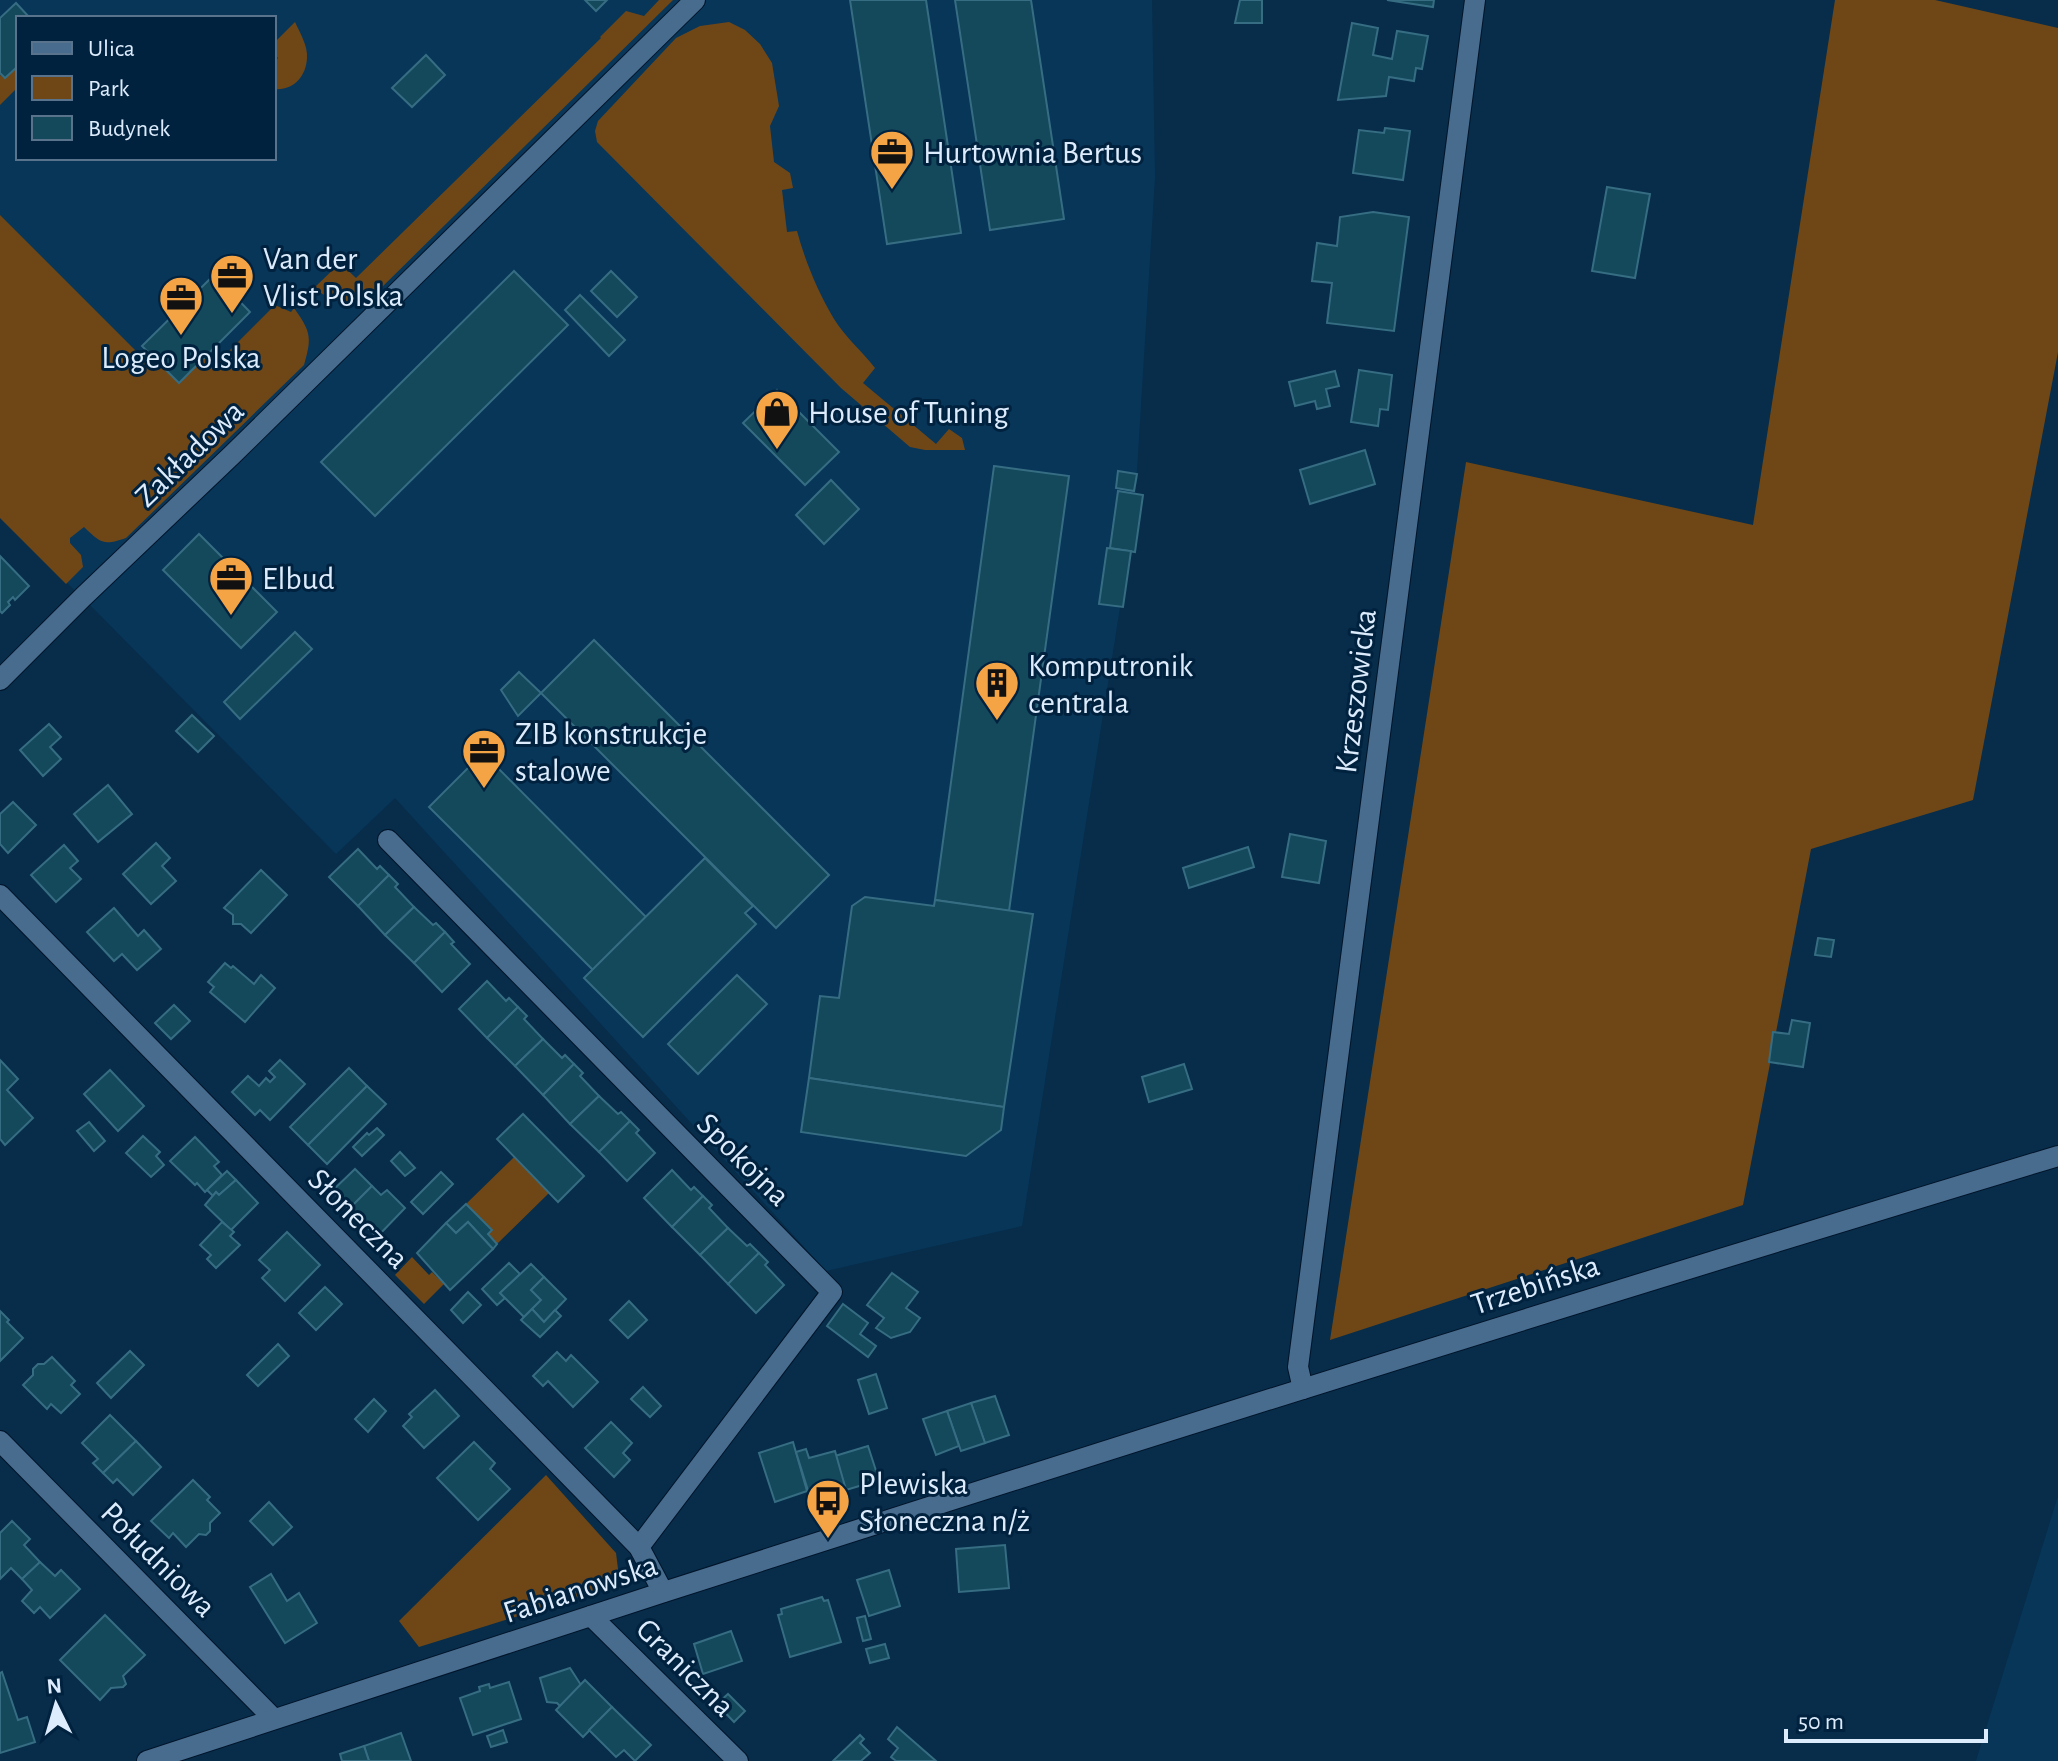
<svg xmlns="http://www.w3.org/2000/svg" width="2058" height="1761" viewBox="0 0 2058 1761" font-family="'Alegreya Sans',sans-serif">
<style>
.built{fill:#083659;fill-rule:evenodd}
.green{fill:#6f4717}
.building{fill:#14485b;stroke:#366d83;stroke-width:2}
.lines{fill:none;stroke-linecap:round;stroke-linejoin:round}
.street-casing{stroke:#00142a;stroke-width:22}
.secondary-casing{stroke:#00142a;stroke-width:22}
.street{stroke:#486c8e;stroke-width:20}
.secondary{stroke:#486c8e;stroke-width:20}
.labels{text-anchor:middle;stroke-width:6;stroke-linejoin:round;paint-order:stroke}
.poi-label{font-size:32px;fill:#dcecfc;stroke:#00223f;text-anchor:start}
.street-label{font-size:32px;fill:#dcecfc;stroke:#00223f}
</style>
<rect width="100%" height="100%" fill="#072d4a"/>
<g class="built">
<path d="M 0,0 L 1152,0 L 1155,177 L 1134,519 L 1022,1226 L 826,1271 L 395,798 L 336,854 L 94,609 L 0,518 ZM 18,18 L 274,18 L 274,158 L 18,158 Z"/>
<polygon points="2058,1496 2058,1761 1976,1761"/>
</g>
<g class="green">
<path d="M 659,0 L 673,0 L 378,291 C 354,306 336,305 314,288 L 340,263 L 356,278 L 601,38 L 600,37 L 626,11 L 644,16 Z"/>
<polygon points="1835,0 1935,0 2058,28 2058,352 1973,800 1811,849 1743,1205 1330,1340 1466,462 1753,525"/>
<path d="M 295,22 C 300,33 308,46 307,58 C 306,77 293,91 274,89 L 274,63 L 278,58 L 274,54 L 274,43 Z"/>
<path d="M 729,22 L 745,30 L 760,44 L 772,63 L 779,106 L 770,126 L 774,162 L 790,173 L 793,188 L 782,190 L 787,232 L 797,231 C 805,261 818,292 834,319 C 845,337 862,351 875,368 L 863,383 L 936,444 L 949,429 L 962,438 L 965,450 L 925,450 L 910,447 L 841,388 L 597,142 L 595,131 L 598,121 L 676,38 L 700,26 Z"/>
<polygon points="18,65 18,87 0,105 0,75 4,78"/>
<path d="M 0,215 L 149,364 L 155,359 L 209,352 L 219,361 L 275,305 L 291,312 L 294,308 C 311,332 312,337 304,365 L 126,538 C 103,546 101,543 84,527 L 70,538 L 70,543 L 81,555 L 83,567 L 66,584 L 0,518 Z"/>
<polygon points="514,1157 549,1193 497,1244 488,1234 492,1229 466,1204"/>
<polygon points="412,1257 429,1275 432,1272 444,1284 424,1304 395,1275"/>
<polygon points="546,1475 616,1553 618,1569 614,1586 419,1647 399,1621"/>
</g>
<g class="building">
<polygon points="585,0 607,0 596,11"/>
<polygon points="850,0 926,0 961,233 887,244"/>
<polygon points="955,0 1031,0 1064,219 990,230"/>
<polygon points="1240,0 1262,0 1262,23 1235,23"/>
<polygon points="1387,0 1434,0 1433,7"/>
<polygon points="16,3 30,18 18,18 18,66 5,78 0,73 0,18"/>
<polygon points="1352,23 1378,28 1373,55 1392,59 1397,31 1428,36 1422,69 1416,68 1414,81 1389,77 1386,96 1338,100"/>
<polygon points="426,55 445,75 412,107 392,88"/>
<polygon points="1385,128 1410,131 1403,180 1353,173 1359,130 1384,133"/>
<polygon points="1607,187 1650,194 1635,278 1592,271"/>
<polygon points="1373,212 1409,217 1394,331 1327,323 1332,283 1312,281 1317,243 1337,246 1340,217"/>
<polygon points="514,271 568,325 375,516 321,462"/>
<polygon points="611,271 637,297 617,317 591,291"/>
<polygon points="214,275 250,312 179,383 142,346"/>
<polygon points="580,295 625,340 609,356 565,310"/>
<polygon points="1359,370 1392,375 1388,410 1380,409 1378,426 1351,422"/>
<polygon points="1335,371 1339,386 1326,389 1330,406 1317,409 1315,401 1295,406 1289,382"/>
<polygon points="777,390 839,452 805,485 743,423"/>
<polygon points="1365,450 1375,484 1310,504 1300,470"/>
<polygon points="994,466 1069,476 1009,911 935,900"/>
<polygon points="1118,471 1137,474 1134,491 1116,488"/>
<polygon points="831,480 859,509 824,544 796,515"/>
<polygon points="1118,491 1143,495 1135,552 1110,548"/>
<polygon points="199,534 277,612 241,648 163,570"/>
<polygon points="1107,548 1131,551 1123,607 1099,604"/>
<polygon points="0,556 29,586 15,600 13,597 8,602 10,605 2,613 0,611"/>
<polygon points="295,632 312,649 240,719 224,702"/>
<polygon points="594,640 829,875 776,928 541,693"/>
<polygon points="519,672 541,693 518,716 501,690"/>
<polygon points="192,715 214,736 198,752 176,731"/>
<polygon points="49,724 61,737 50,747 61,759 43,776 20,750"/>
<polygon points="483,753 646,917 593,970 429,807"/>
<polygon points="108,785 132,814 98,842 74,814"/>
<polygon points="13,802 36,825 8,853 0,844 0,814"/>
<polygon points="1290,834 1326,841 1319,883 1282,877"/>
<polygon points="156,843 170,858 162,866 176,881 151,904 123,874"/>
<polygon points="64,845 78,861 70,868 81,879 56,902 31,875"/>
<polygon points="1248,847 1254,867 1189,888 1183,868"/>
<polygon points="358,849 377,869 380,866 389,875 358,906 329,877"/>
<polygon points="705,858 753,906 745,913 756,924 643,1037 584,978"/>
<polygon points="261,870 287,895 251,933 241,924 233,924 233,915 224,908"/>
<polygon points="389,875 398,884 395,887 414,907 385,935 358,906"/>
<polygon points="865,897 934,906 935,900 1033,914 1004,1107 809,1078 820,996 839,998 852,906"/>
<polygon points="414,907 433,925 436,923 445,932 414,963 385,935"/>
<polygon points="114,908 138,936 144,930 161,949 137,970 122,954 114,961 87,932"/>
<polygon points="445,932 454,942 451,944 470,964 442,992 414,963"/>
<polygon points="1818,938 1834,940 1831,957 1815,955"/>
<polygon points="225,963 231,968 233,966 254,984 261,975 275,988 245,1022 210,992 214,987 208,982"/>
<polygon points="737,975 767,1004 698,1074 668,1044"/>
<polygon points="487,981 506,1001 509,998 518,1007 487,1038 459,1009"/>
<polygon points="174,1005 190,1021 171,1039 155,1023"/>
<polygon points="518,1007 527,1016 524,1019 543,1039 515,1066 487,1038"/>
<polygon points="1792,1020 1810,1023 1803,1067 1769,1062 1773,1032 1789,1034"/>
<polygon points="543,1039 562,1058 565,1055 574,1064 543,1095 515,1066"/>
<polygon points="0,1060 18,1079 7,1090 33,1118 5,1145 0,1139"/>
<polygon points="280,1060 305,1084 270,1120 260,1110 255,1115 232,1092 248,1076 259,1086 266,1078 270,1082 275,1077 269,1071"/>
<polygon points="574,1064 583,1073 580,1076 599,1096 570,1124 543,1095"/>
<polygon points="1184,1064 1192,1089 1149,1102 1142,1077"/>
<polygon points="349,1068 367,1086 308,1145 290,1127"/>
<polygon points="110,1070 144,1106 118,1131 84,1094"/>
<polygon points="809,1078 1004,1107 1001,1130 966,1156 801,1132"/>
<polygon points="367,1086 386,1104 327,1164 308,1145"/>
<polygon points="599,1096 618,1114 621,1112 630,1121 599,1152 570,1124"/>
<polygon points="523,1114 584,1176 558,1202 497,1139"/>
<polygon points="630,1121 639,1130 636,1133 655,1153 627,1181 599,1152"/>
<polygon points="89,1122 105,1141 94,1151 77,1131"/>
<polygon points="377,1128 384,1135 362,1156 353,1147 367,1133 369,1135"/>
<polygon points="143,1136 160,1152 156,1156 164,1165 151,1177 126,1153"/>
<polygon points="195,1137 219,1162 214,1166 222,1175 205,1192 197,1183 195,1185 170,1161"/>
<polygon points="400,1152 415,1168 405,1176 391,1161"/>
<polygon points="355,1169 372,1186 349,1209 332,1191"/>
<polygon points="672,1170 691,1190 694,1187 703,1196 672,1227 644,1198"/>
<polygon points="227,1171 236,1180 219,1195 216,1192 213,1196 207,1190"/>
<polygon points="441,1172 453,1184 423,1214 411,1202"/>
<polygon points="236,1180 258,1203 231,1230 205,1205 216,1192 219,1195"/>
<polygon points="372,1186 381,1195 387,1190 405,1208 377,1237 349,1209"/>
<polygon points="703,1196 712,1205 709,1208 728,1228 700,1255 672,1227"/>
<polygon points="466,1204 492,1230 488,1234 497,1244 493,1249 468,1222 456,1233 446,1223"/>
<polygon points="222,1222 234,1232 230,1236 240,1245 216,1268 207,1259 211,1255 200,1245"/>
<polygon points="468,1222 493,1249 450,1290 417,1253 446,1223 456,1233"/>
<polygon points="728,1228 747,1246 750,1244 759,1253 728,1284 700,1255"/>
<polygon points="287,1232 320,1265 285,1301 262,1278 270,1270 259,1260"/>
<polygon points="759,1253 768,1262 765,1265 784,1285 756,1313 728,1284"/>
<polygon points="509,1263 520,1274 500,1293 505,1298 497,1305 482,1289"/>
<polygon points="531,1264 544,1277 531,1290 541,1300 524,1317 500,1293"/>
<polygon points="892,1273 918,1292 906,1308 920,1318 910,1332 891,1338 876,1328 884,1318 867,1305"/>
<polygon points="544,1277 566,1299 544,1322 532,1309 541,1300 531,1290"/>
<polygon points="325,1287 342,1304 316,1330 299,1313"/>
<polygon points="468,1292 481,1305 463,1323 451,1310"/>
<polygon points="629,1301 647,1320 628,1338 610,1320"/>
<polygon points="843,1304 868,1323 860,1334 876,1346 868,1357 827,1326"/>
<polygon points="532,1309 544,1322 555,1310 561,1316 540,1337 521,1320"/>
<polygon points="0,1311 9,1320 7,1322 23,1338 0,1361"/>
<polygon points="278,1344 289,1356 258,1386 247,1375"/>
<polygon points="130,1351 144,1365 111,1398 97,1383"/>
<polygon points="557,1352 566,1361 571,1355 598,1382 573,1407 548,1381 543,1386 533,1376"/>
<polygon points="52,1357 75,1381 71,1385 80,1394 61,1413 51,1404 47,1409 23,1385 33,1375 33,1369 38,1364 44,1364"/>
<polygon points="876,1374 887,1408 869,1414 858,1380"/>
<polygon points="643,1387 661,1406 650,1417 631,1399"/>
<polygon points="435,1390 459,1416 424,1448 403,1426 412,1417 409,1414"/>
<polygon points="995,1396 1009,1435 985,1443 971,1403"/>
<polygon points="374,1399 386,1411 368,1432 355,1419"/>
<polygon points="971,1403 985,1443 961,1451 947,1411"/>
<polygon points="947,1411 959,1446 936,1455 923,1419"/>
<polygon points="110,1415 136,1441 103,1473 93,1463 98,1459 82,1443"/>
<polygon points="611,1422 632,1443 623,1453 630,1460 614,1477 585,1448"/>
<polygon points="136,1441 161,1467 133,1495 117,1479 113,1483 103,1473"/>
<polygon points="474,1442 495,1463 490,1469 510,1489 478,1520 437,1478"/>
<polygon points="793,1442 807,1491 775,1502 759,1453"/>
<polygon points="868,1446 879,1480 846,1490 835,1456"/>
<polygon points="806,1449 809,1458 835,1451 846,1490 811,1500 796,1452"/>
<polygon points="193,1480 210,1497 207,1500 220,1513 210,1523 210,1531 206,1535 199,1534 186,1547 173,1533 169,1538 151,1521"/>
<polygon points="269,1502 292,1527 273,1545 250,1521"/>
<polygon points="12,1521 30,1539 24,1545 40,1562 22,1579 11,1568 0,1579 0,1533"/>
<polygon points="1005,1545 1009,1588 959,1592 956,1549"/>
<polygon points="40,1562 55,1576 61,1570 80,1589 50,1618 40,1607 34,1613 22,1601 32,1590 22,1579"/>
<polygon points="889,1570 900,1606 869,1616 857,1580"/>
<polygon points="271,1574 287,1601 299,1593 317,1623 285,1643 250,1587"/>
<polygon points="822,1597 824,1601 828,1600 841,1642 790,1657 778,1615 782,1614 781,1609"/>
<polygon points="105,1615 145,1655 123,1676 126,1684 123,1687 111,1688 100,1700 60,1660"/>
<polygon points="865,1616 871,1639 863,1641 857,1618"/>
<polygon points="731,1631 742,1661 703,1674 694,1644"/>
<polygon points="885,1644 889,1658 870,1663 866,1649"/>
<polygon points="570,1668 581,1685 560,1706 557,1703 547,1702 540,1678"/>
<polygon points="2,1672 18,1720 27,1717 35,1742 0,1753 0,1673"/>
<polygon points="585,1680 612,1707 583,1737 556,1710"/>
<polygon points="509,1682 521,1719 473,1735 460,1698 480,1691 479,1687 489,1684 490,1688"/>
<polygon points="728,1694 745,1711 734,1722 717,1704"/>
<polygon points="612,1707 651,1745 635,1761 624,1750 616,1757 589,1730"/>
<polygon points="897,1727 936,1761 896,1761 891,1757 898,1748 888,1739"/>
<polygon points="503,1730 507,1742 491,1747 487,1736"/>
<polygon points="401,1733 411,1761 369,1761 364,1746"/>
<polygon points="860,1735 864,1739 860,1743 870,1753 861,1761 833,1761"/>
<polygon points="364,1746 369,1761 342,1761 340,1754"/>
</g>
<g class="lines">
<g class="street-casing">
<g id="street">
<polyline points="0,680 83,597 233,454 695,0"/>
<polyline points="388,840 832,1292 639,1547"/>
<polyline points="0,895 639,1547 663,1592"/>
<polyline points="1303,1389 1298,1367 1475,0"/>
<polyline points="0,1441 274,1719"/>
<polyline points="591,1616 738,1761"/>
</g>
</g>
<g class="secondary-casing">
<path id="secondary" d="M 147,1761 C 319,1705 491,1647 664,1592 C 1127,1443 1592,1297 2058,1156"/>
</g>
<use href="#street" class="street"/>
<use href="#secondary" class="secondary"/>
</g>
<defs>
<g id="office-pin" transform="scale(2.3)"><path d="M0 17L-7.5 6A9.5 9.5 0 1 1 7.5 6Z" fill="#f4a444" stroke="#00223f"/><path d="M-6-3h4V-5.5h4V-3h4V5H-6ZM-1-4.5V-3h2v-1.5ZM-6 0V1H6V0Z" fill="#111"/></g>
<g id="shop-pin" transform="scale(2.3)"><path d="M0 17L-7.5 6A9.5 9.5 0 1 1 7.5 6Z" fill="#f4a444" stroke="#00223f"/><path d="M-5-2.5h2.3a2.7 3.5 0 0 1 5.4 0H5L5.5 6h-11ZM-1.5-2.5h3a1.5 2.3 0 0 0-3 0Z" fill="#111"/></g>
<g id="building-pin" transform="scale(2.3)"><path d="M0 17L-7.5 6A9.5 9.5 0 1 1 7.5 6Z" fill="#f4a444" stroke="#00223f"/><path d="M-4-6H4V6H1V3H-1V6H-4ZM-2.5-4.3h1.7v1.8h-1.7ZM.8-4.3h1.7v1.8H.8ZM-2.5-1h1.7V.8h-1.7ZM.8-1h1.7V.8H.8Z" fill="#111"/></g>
<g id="bus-pin" transform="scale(2.3)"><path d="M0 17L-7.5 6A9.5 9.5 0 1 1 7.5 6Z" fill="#f4a444" stroke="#00223f"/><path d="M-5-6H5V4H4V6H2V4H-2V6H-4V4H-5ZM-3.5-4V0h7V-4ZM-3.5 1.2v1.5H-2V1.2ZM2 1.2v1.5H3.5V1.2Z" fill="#111"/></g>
</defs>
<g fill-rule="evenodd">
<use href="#office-pin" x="892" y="152"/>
<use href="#office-pin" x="232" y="276"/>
<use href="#office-pin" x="181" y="298"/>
<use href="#shop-pin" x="777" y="412"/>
<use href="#office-pin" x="231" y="578"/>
<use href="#building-pin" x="997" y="683"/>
<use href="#office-pin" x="484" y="751"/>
<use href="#bus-pin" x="828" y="1501"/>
</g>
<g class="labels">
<g class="poi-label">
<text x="923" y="163">Hurtownia Bertus</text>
<text x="263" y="269">Van der<tspan x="263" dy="37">Vlist Polska</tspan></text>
<text x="181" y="368" text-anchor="middle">Logeo Polska</text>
<text x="808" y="423">House of Tuning</text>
<text x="262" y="589">Elbud</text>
<text x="1028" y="676">Komputronik<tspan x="1028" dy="37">centrala</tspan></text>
<text x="515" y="744">ZIB konstrukcje<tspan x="515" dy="37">stalowe</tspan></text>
<text x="859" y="1494">Plewiska<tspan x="859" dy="37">Słoneczna n/ż</tspan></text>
</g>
<g class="street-label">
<text transform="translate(189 453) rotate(-44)" y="11">Zakładowa</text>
<text transform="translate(1355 691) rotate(-83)" y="11">Krzeszowicka</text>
<text transform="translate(744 1159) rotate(45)" y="11">Spokojna</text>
<text transform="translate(359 1218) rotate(45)" y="11">Słoneczna</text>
<text transform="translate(1535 1284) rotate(-18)" y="11">Trzebińska</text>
<text transform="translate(159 1559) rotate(45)" y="11">Południowa</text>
<text transform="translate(580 1588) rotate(-18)" y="11">Fabianowska</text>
<text transform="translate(686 1667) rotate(45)" y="11">Graniczna</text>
</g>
</g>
<rect x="16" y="16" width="260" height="144" fill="#00223f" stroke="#58738b" stroke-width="2"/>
<rect x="32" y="42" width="40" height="12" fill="#486c8e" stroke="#58738b" stroke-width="2"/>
<text x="88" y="56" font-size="24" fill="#dcecfc">Ulica</text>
<rect x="32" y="76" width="40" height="24" fill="#6f4717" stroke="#58738b" stroke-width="2"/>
<text x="88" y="96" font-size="24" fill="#dcecfc">Park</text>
<rect x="32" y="116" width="40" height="24" fill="#14485b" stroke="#58738b" stroke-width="2"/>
<text x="88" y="136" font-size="24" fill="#dcecfc">Budynek</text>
<g transform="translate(56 1705) rotate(355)" stroke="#00223f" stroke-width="6" paint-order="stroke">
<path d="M0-6L14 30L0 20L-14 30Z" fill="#dcecfc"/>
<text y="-12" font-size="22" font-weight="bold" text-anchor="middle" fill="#dcecfc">N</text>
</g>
<path d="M1786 1729v12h200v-12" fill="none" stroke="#dcecfc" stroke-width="4"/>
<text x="1798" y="1729" font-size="24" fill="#dcecfc" stroke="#00223f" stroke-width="6" paint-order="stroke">50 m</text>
</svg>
